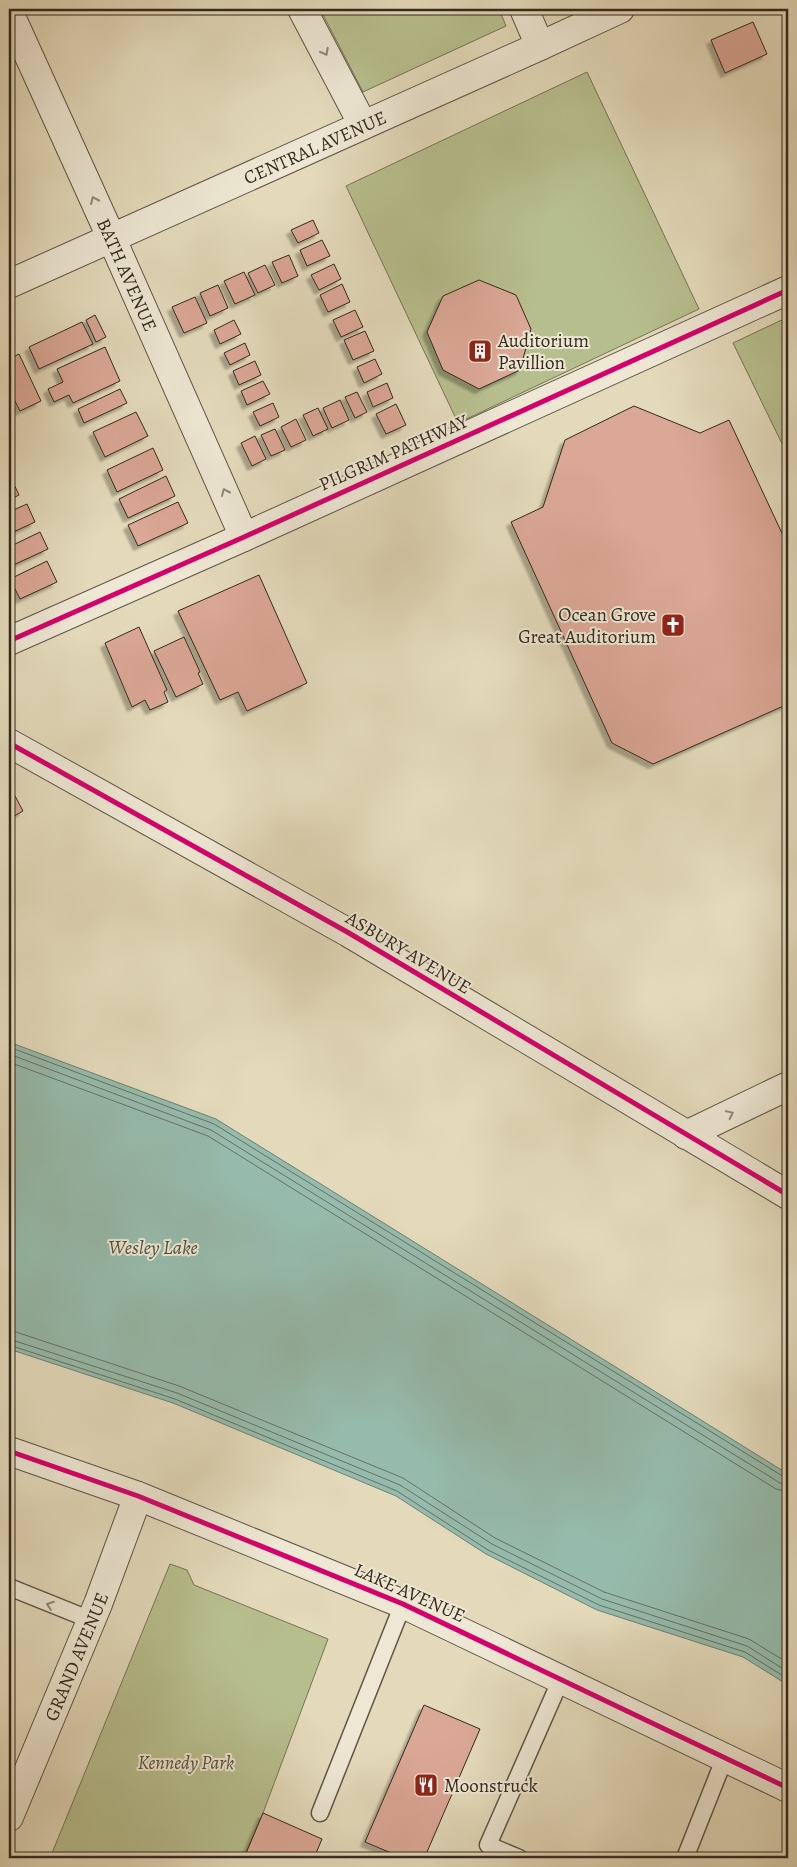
<svg xmlns="http://www.w3.org/2000/svg" width="797" height="1867" viewBox="0 0 797 1867" font-family="Alegreya,serif">
<style>
.green{fill:#b7be8e;stroke:#757456}
.water{fill:#96bbac;stroke:#6e8173}
.lines{fill:none;stroke-linecap:round;stroke-linejoin:round}
.shore{stroke:#647265;stroke-width:1}
.building{fill:#dba796;stroke:#33291e;filter:url(#shadow)}
.service-casing{stroke:#5f5545;stroke-width:19}
.minor-casing{stroke:#5f5545;stroke-width:30}
.service{stroke:#ede7d3;stroke-width:16}
.minor{stroke:#ede7d3;stroke-width:28}
.cycleway-casing{stroke:#ede7d3;stroke-width:8}
.cycleway{stroke:#d6006c;stroke-width:5}
.oneway{stroke:#908878}
.labels{text-anchor:middle;stroke-width:4;stroke-linejoin:round;paint-order:stroke}
.street-label{font-size:19px;fill:#33291e;stroke:#ede7d3}
.poi-label{font-size:19px;fill:#33291e;stroke:#ede7d3;text-anchor:start}
.park-label{font-size:19px;font-style:italic;fill:#544e3a;stroke:#ede7d3}
.water-label{font-size:20px;font-style:italic;fill:#4c4e42;stroke:#ede7d3}
</style>
<defs>
<filter id="shadow"><feDropShadow dx="-4.5" dy="4.5" stdDeviation="1" flood-color="#0004"/></filter>
</defs>
<rect width="100%" height="100%" fill="#e3dabb"/>
<filter id="stains"><feTurbulence type="fractalNoise" baseFrequency=".004" numOctaves="4"/><feColorMatrix values="0 0 0 0 .2 0 0 0 0 .09 0 0 0 0 .02 0 0 0 .5 -.17"/></filter>
<radialGradient id="worn" r=".72"><stop offset=".6" stop-color="#630" stop-opacity="0"/><stop offset="1" stop-color="#630" stop-opacity=".3"/></radialGradient>
<g class="green">
<polygon points="320,9 499,9 506,26 363,92"/>
<polygon points="587,72 699,309 458,423 346,186"/>
<polygon points="788,317 788,456 733,343"/>
<polygon points="170,1564 187,1570 194,1585 328,1639 263,1813 244,1858 50,1858"/>
</g>
<polygon class="water" points="9,1042 216,1119 788,1474 788,1685 743,1657 597,1610 486,1554 396,1496 173,1403 9,1349"/>
<g class="lines">
<g class="shore">
<polyline points="9,1047 214,1124 784,1477 788,1478"/>
<polyline points="9,1054 211,1130 780,1483 788,1484"/>
<polyline points="9,1062 208,1136 776,1489 788,1492"/>
<polyline points="9,1331 16,1332 179,1386 403,1478 495,1538 604,1592 749,1639 788,1663"/>
<polyline points="9,1339 177,1393 400,1485 492,1544 602,1599 747,1646 788,1672"/>
<polyline points="9,1345 175,1399 397,1491 488,1550 599,1605 745,1652 788,1679"/>
</g>
</g>
<g class="building">
<polygon points="753,22 767,54 725,73 711,40"/>
<polygon points="313,220 319,233 298,243 291,230"/>
<polygon points="322,240 330,256 307,266 300,250"/>
<polygon points="289,255 298,276 282,283 272,262"/>
<polygon points="334,264 341,279 319,290 311,275"/>
<polygon points="265,265 275,285 258,293 248,273"/>
<polygon points="244,272 255,295 235,304 224,281"/>
<polygon points="479,280 516,295 531,329 520,370 479,389 443,370 427,332 443,296"/>
<polygon points="342,284 350,302 328,312 320,295"/>
<polygon points="218,285 228,308 210,316 200,293"/>
<polygon points="195,297 207,323 184,333 172,307"/>
<polygon points="355,310 363,327 341,337 333,320"/>
<polygon points="95,315 106,337 96,342 86,320"/>
<polygon points="234,320 241,334 220,344 214,330"/>
<polygon points="82,322 93,344 39,369 29,347"/>
<polygon points="365,331 374,351 353,360 344,340"/>
<polygon points="245,343 250,355 230,365 224,353"/>
<polygon points="105,347 120,381 73,403 69,395 54,402 48,389 63,382 57,369"/>
<polygon points="19,354 41,401 20,411 9,389 9,359"/>
<polygon points="375,359 382,374 364,383 357,367"/>
<polygon points="255,361 261,375 239,385 233,371"/>
<polygon points="263,381 270,394 247,405 241,391"/>
<polygon points="387,383 393,398 373,407 367,392"/>
<polygon points="120,389 127,403 84,423 78,409"/>
<polygon points="357,392 367,412 355,418 345,397"/>
<polygon points="340,400 349,420 332,428 323,408"/>
<polygon points="273,403 279,417 260,426 253,412"/>
<polygon points="396,404 406,425 386,434 376,414"/>
<polygon points="634,406 700,433 729,420 788,546 788,704 653,764 612,743 511,522 543,507 565,440"/>
<polygon points="318,408 328,429 313,436 303,415"/>
<polygon points="136,412 148,436 105,457 93,432"/>
<polygon points="296,419 306,440 291,447 281,427"/>
<polygon points="275,429 285,450 271,456 261,435"/>
<polygon points="255,436 266,459 252,466 241,443"/>
<polygon points="153,448 163,470 117,492 107,470"/>
<polygon points="10,476 19,495 9,500 9,477"/>
<polygon points="166,476 175,496 128,518 119,499"/>
<polygon points="178,502 188,523 138,546 128,525"/>
<polygon points="27,504 35,522 9,534 9,512"/>
<polygon points="40,532 48,549 9,567 9,547"/>
<polygon points="47,561 57,582 20,599 10,579"/>
<polygon points="259,575 307,683 247,711 238,692 220,700 178,611"/>
<polygon points="139,627 167,690 164,692 168,702 150,710 145,700 132,707 105,643"/>
<polygon points="184,637 200,672 198,673 203,684 176,697 154,651"/>
<polygon points="14,794 23,811 9,819 9,797"/>
<polygon points="424,1705 480,1729 427,1852 433,1855 431,1858 403,1858 365,1842"/>
<polygon points="263,1813 322,1839 314,1858 244,1858"/>
</g>
<g class="lines">
<g class="service-casing">
<g id="service">
<polyline points="9,1587 91,1620"/>
<polyline points="320,1813 403,1604"/>
<polyline points="519,1858 488,1845 561,1679"/>
<polyline points="685,1858 725,1757"/>
</g>
</g>
<g class="minor-casing">
<g id="minor">
<polyline points="302,9 363,125"/>
<polyline points="524,9 540,46"/>
<path id="s1" d="M 9,12 L 111,237 L 244,537"/>
<path id="s2" d="M 9,284 L 540,46 L 620,9"/>
<polyline points="9,641 244,537 788,290"/>
<polyline points="9,743 349,933 788,1195"/>
<polyline points="686,1135 788,1086"/>
<polyline points="9,1451 138,1496 403,1604 788,1788"/>
<path id="s3" d="M 9,1817 L 98,1604 L 138,1496"/>
</g>
</g>
<use href="#service" class="service"/>
<use href="#minor" class="minor"/>
<g class="cycleway-casing">
<g id="cycleway">
<polyline points="9,641 244,537 788,290"/>
<polyline points="9,743 349,933 788,1195"/>
<polyline points="9,1451 138,1496 403,1604 788,1788"/>
</g>
</g>
<use href="#cycleway" class="cycleway"/>
</g>
<defs><path id="oneway-chevron" d="M-2-3.5L2.5 0L-2 3.5" fill="none" stroke-width="1.6" stroke-linecap="round" stroke-linejoin="round" transform="scale(1.25)"/></defs>
<g class="oneway">
<use href="#oneway-chevron" transform="translate(325 52) rotate(62)"/>
<use href="#oneway-chevron" transform="translate(94 200) rotate(-114)"/>
<use href="#oneway-chevron" transform="translate(225 492) rotate(-114)"/>
<use href="#oneway-chevron" transform="translate(730 1114) rotate(-26)"/>
<use href="#oneway-chevron" transform="translate(50 1605) rotate(-160)"/>
</g>
<defs>
<g id="building-square" transform="scale(1.25)"><rect x="-9" y="-9" width="18" height="18" rx="4" fill="#8f2418" stroke="#ede7d3"/><path d="M-4-6H4V6H1V3H-1V6H-4ZM-2.5-4.3h1.7v1.8h-1.7ZM.8-4.3h1.7v1.8H.8ZM-2.5-1h1.7V.8h-1.7ZM.8-1h1.7V.8H.8Z" fill="#fff"/></g>
<g id="church-square" transform="scale(1.25)"><rect x="-9" y="-9" width="18" height="18" rx="4" fill="#8f2418" stroke="#ede7d3"/><path d="M-1.2-6h2.4v3.5h3.3v2.4h-3.3V6h-2.4V-.1h-3.3v-2.4h3.3Z" fill="#fff"/></g>
<g id="restaurant-square" transform="scale(1.25)"><rect x="-9" y="-9" width="18" height="18" rx="4" fill="#8f2418" stroke="#ede7d3"/><path d="M-5-6h1v4h1v-4h1v4h1v-4h1v5L-1.5 .5V6h-2V.5L-5-1ZM5-6V6H3V1.5H1.5Q1.5-4 5-6Z" fill="#fff"/></g>
</defs>
<g fill-rule="evenodd">
<use href="#building-square" x="480" y="351"/>
<use href="#church-square" x="673" y="625"/>
<use href="#restaurant-square" x="426" y="1785"/>
</g>
<g class="labels">
<g class="street-label">
<text dy="7" stroke="none"><textPath href="#s2" startOffset="335">CENTRAL AVENUE</textPath></text>
<text dy="7" stroke="none"><textPath href="#s1" startOffset="288">BATH AVENUE</textPath></text>
<text transform="translate(393 452) rotate(-24)" y="7">PILGRIM PATHWAY</text>
<text transform="translate(409 952) rotate(31)" y="7">ASBURY AVENUE</text>
<text transform="translate(410 1592) rotate(24)" y="7">LAKE AVENUE</text>
<text dy="7" stroke="none"><textPath href="#s3" startOffset="174">GRAND AVENUE</textPath></text>
</g>
<g class="poi-label">
<text x="498" y="347">Auditorium<tspan x="498" dy="22">Pavillion</tspan></text>
<text x="656" y="621" text-anchor="end">Ocean Grove<tspan x="656" dy="22">Great Auditorium</tspan></text>
<text x="444" y="1792">Moonstruck</text>
</g>
<g class="park-label">
<text x="186" y="1769">Kennedy Park</text>
</g>
<g class="water-label">
<text x="153" y="1254">Wesley Lake</text>
</g>
</g>
<rect width="797" height="1867" fill="none" stroke="#e3dabb" stroke-width="30"/>
<rect x="10" y="10" width="777" height="1847" fill="none" stroke="#33291e" stroke-width="2.5"/>
<rect x="15" y="15" width="767" height="1837" fill="none" stroke="#33291e"/>
<rect width="100%" height="100%" filter="url(#stains)"/>
<rect width="100%" height="100%" fill="url(#worn)"/>
</svg>
